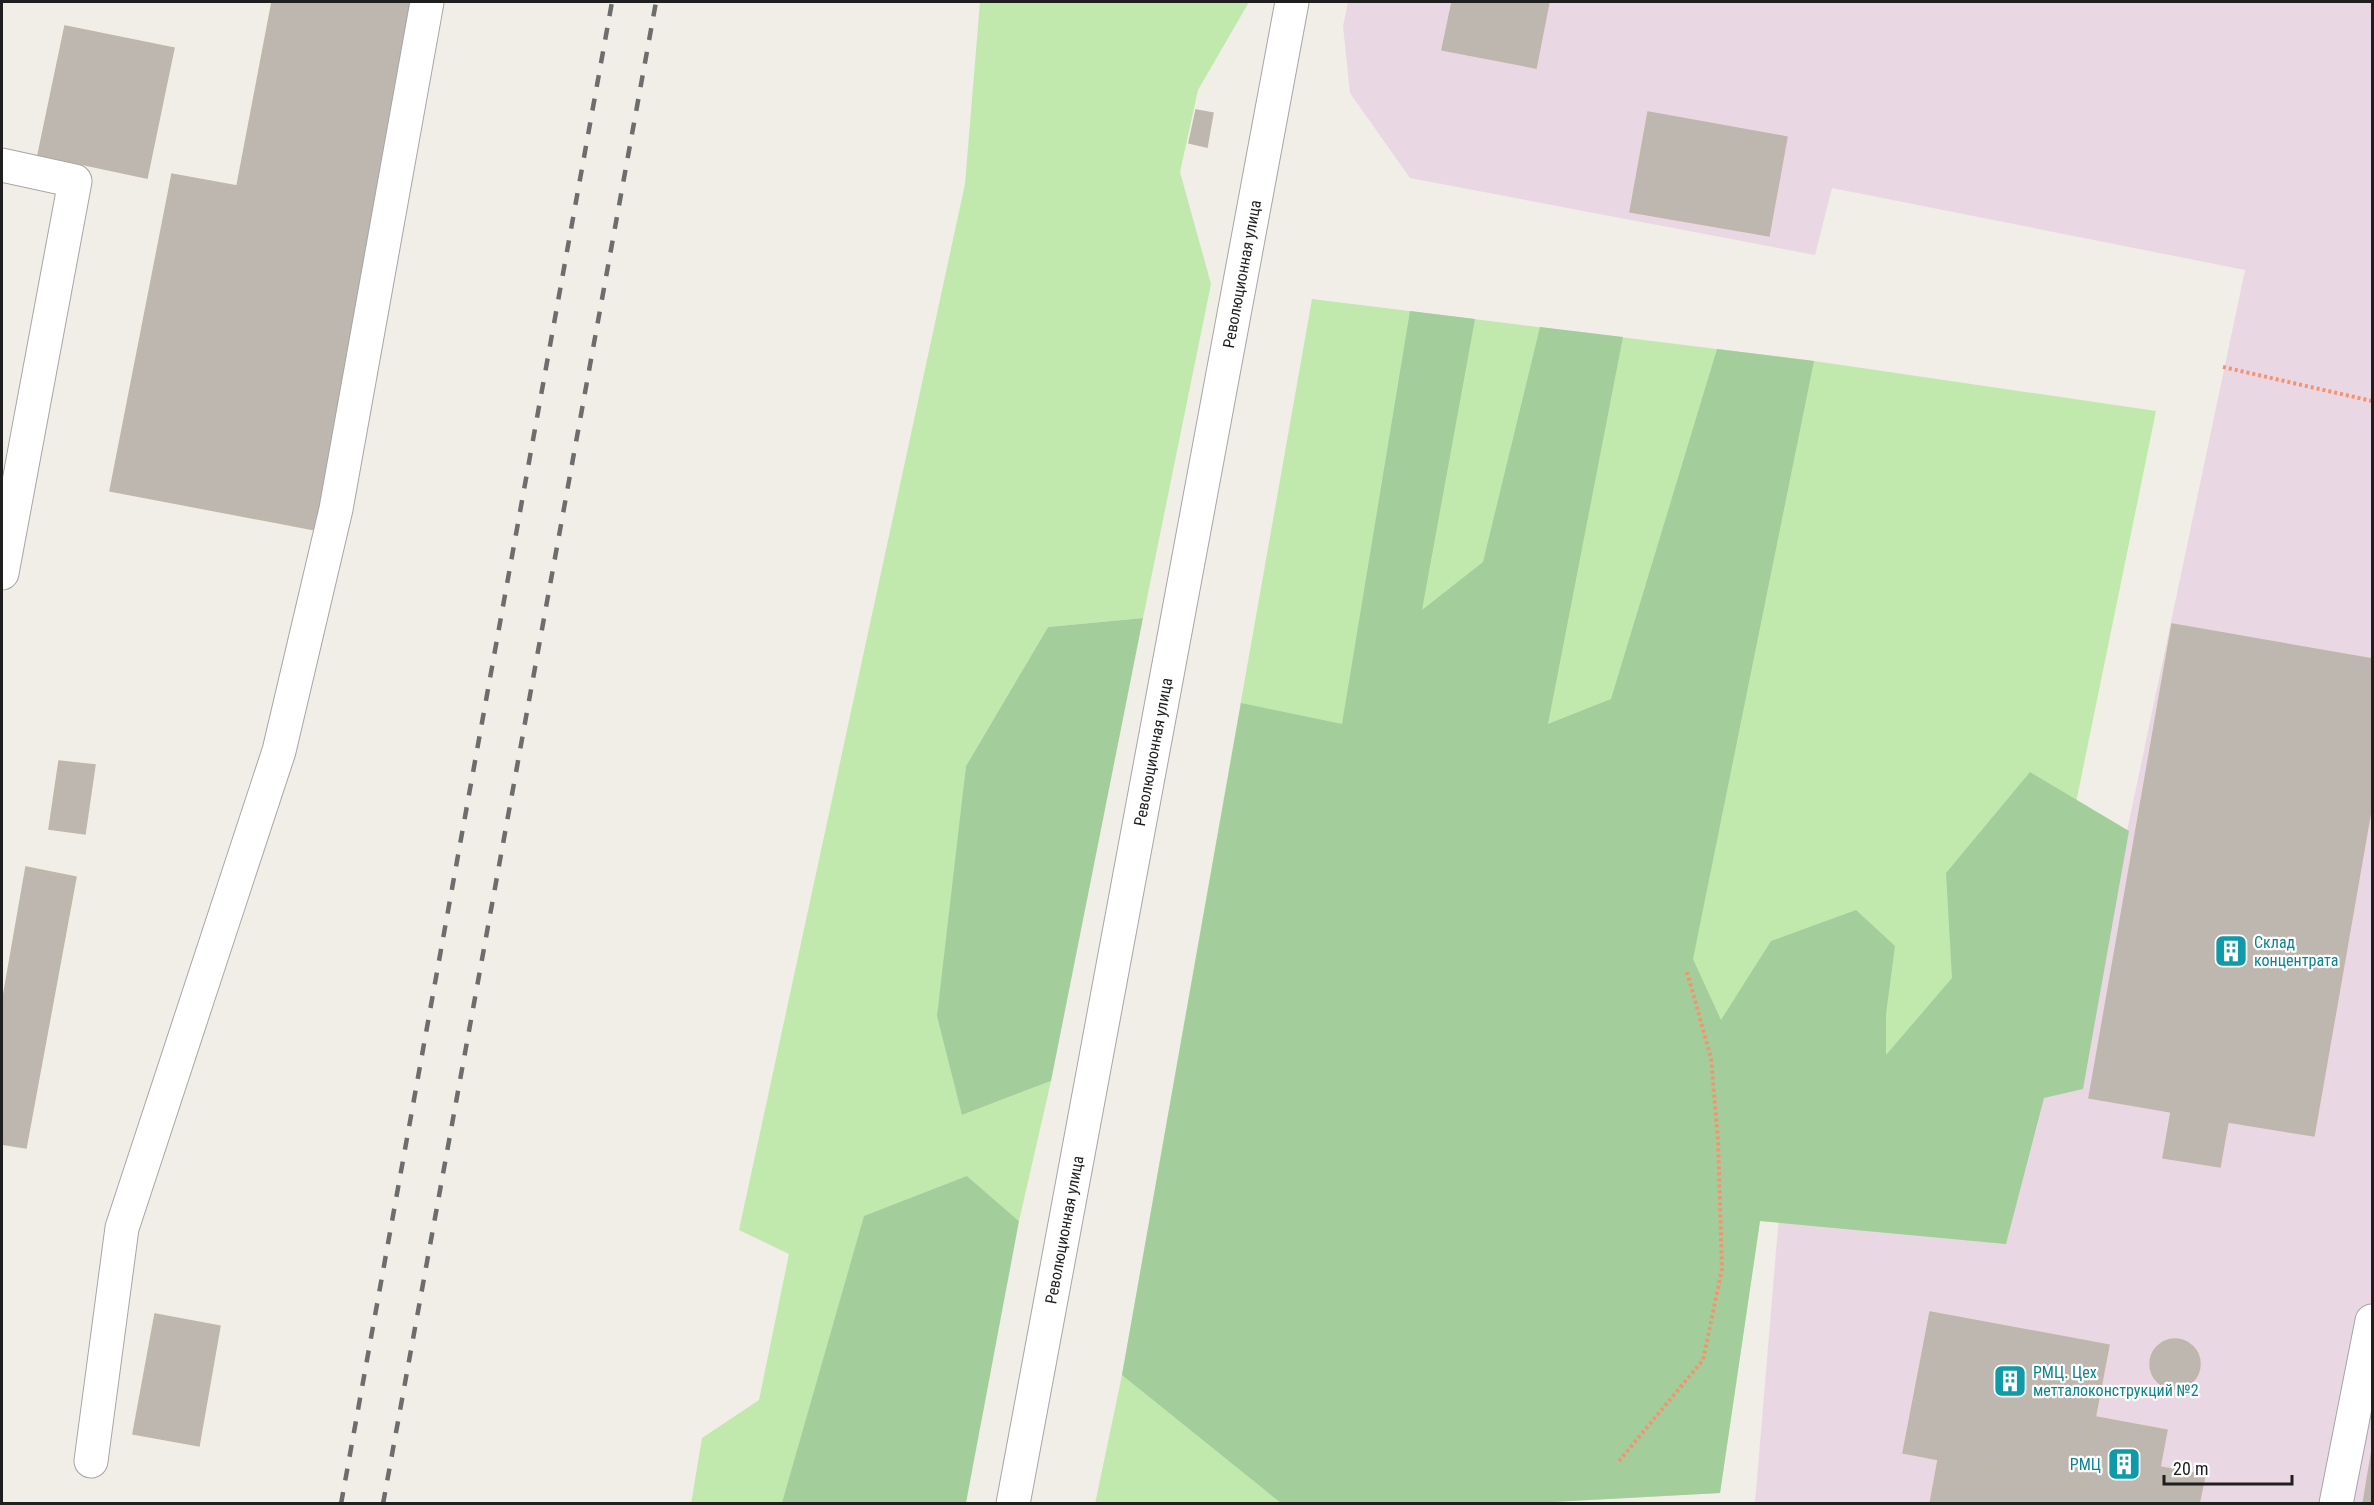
<svg xmlns="http://www.w3.org/2000/svg" width="2374" height="1505" viewBox="0 0 2374 1505" font-family="'Roboto Condensed',sans-serif">
<style>
.industrial{fill:#e9d8e3}
.grass{fill:#c1e9ad}
.forest{fill:#a3ce9c}
.building{fill:#bdb7af;stroke:#c1b7a9;stroke-width:1.5}
.lines{fill:none;stroke-linecap:round;stroke-linejoin:round}
.minor-casing{stroke:#a6a6a6;stroke-width:35}
.path{stroke:#f79270;stroke-width:4;stroke-dasharray:3 3;stroke-linecap:butt}
.minor{stroke:#fff;stroke-width:33}
.rail{stroke:#6d6d6d;stroke-width:4.5;stroke-dasharray:12 12;stroke-linecap:butt}
.labels{text-anchor:middle;stroke-width:4.5;stroke-linejoin:round;paint-order:stroke}
.street-label{font-size:16px;fill:#1f1f1f;stroke:#fff}
.culture-label{font-size:16px;fill:#0d838f;stroke:#fff;text-anchor:start}
</style>
<rect width="100%" height="100%" fill="#f0eee6"/>
<polygon class="industrial" points="1348,2 2372,2 2372,1503 1755,1503 1779,1215 2038,1076 2074,1083 2245,270 1832,188 1815,255 1410,178 1350,93 1343,26"/>
<g class="grass">
<polygon points="980,2 1249,2 1198,90 1180,172 1211,284 1143,618 1048,627 966,766 959,839 962,1115 1051,1081 1019,1221 967,1176 782,1503 691,1504 702,1438 759,1400 789,1254 739,1230 965,184"/>
<polygon points="1312,299 1814,361 2156,411 2011,1121 2006,1244 1760,1221 1720,1493 1517,1504 1095,1504 1122,1375"/>
</g>
<g class="forest">
<polygon points="1410,311 1475,319 1422,610 1483,562 1540,327 1623,337 1548,724 1611,699 1717,349 1814,361 1693,959 1721,1020 1771,941 1856,910 1895,946 1886,1014 1886,1055 1952,978 1946,873 2030,772 2129,831 2083,1089 2044,1098 2006,1244 1760,1221 1720,1493 1517,1504 1281,1503 1122,1375 1241,703 1342,724"/>
<polygon points="1143,618 1051,1081 962,1115 937,1016 966,766 1048,627"/>
<polygon points="967,1176 1019,1221 966,1503 782,1503 864,1216"/>
</g>
<g class="building">
<polygon points="272,2 418,2 316,530 110,491 172,174 237,186"/>
<polygon points="1452,2 1549,2 1536,68 1442,50"/>
<polygon points="65,26 174,48 147,178 38,155"/>
<polygon points="1196,110 1213,113 1207,147 1189,143"/>
<polygon points="1648,112 1787,137 1769,236 1630,212"/>
<polygon points="2172,624 2372,659 2372,804 2314,1136 2228,1122 2220,1167 2163,1158 2171,1112 2089,1098"/>
<polygon points="59,761 95,765 85,834 49,829"/>
<polygon points="26,867 76,877 26,1148 2,1144 2,1004"/>
<polygon points="1930,1312 2109,1345 2082,1487 1903,1453"/>
<polygon points="155,1314 220,1326 199,1446 133,1434"/>
<circle cx="2175" cy="1364" r="25"/>
<polygon points="2096,1417 2167,1430 2160,1467 2205,1475 2199,1504 1930,1504 1938,1460 2082,1487"/>
<polygon points="2372,1450 2372,1504 2363,1504"/>
</g>
<g class="lines">
<g class="minor-casing">
<g id="minor">
<polyline points="2,165 75,181 2,573"/>
<polyline points="91,1461 122,1228 279,751 336,509 427,2"/>
<path id="s1" d="M 1013,1504 L 1292,2"/>
<polyline points="2336,1504 2372,1321"/>
</g>
</g>
<g class="path">
<polyline points="2223,367 2372,401"/>
<polyline points="1619,1461 1703,1360 1722,1269 1718,1140 1711,1058 1687,972"/>
</g>
<use href="#minor" class="minor"/>
<g class="rail">
<polyline points="341,1504 612,2"/>
<polyline points="383,1504 656,2"/>
</g>
</g>
<defs>
<g id="building-square" transform="scale(1.725)"><rect x="-9" y="-9" width="18" height="18" rx="4" fill="#0f9aa8" stroke="#fff"/><path d="M-4-6H4V6H1V3H-1V6H-4ZM-2.5-4.3h1.7v1.8h-1.7ZM.8-4.3h1.7v1.8H.8ZM-2.5-1h1.7V.8h-1.7ZM.8-1h1.7V.8H.8Z" fill="#fff"/></g>
</defs>
<g fill-rule="evenodd">
<use href="#building-square" x="2231" y="951"/>
<use href="#building-square" x="2010" y="1381"/>
<use href="#building-square" x="2124" y="1464"/>
</g>
<g class="labels">
<g class="street-label">
<text dy="6" stroke="none"><textPath href="#s1" startOffset="1251">Революционная улица</textPath></text>
<text dy="6" stroke="none"><textPath href="#s1" startOffset="765">Революционная улица</textPath></text>
<text dy="6" stroke="none"><textPath href="#s1" startOffset="279">Революционная улица</textPath></text>
</g>
<g class="culture-label">
<text x="2254" y="948">Склад<tspan x="2254" dy="18">концентрата</tspan></text>
<text x="2033" y="1378">РМЦ. Цех<tspan x="2033" dy="18">метталоконструкций №2</tspan></text>
<text x="2101" y="1470" text-anchor="end">РМЦ</text>
</g>
</g>
<rect width="2374" height="1505" fill="none" stroke="#1f1f1f" stroke-width="6"/>
<path d="M2164 1475v9h128v-9" fill="none" stroke="#1f1f1f" stroke-width="3"/>
<text x="2173" y="1475" font-size="18" fill="#1f1f1f" stroke="#ffffff" stroke-width="4.5" paint-order="stroke">20 m</text>
</svg>
